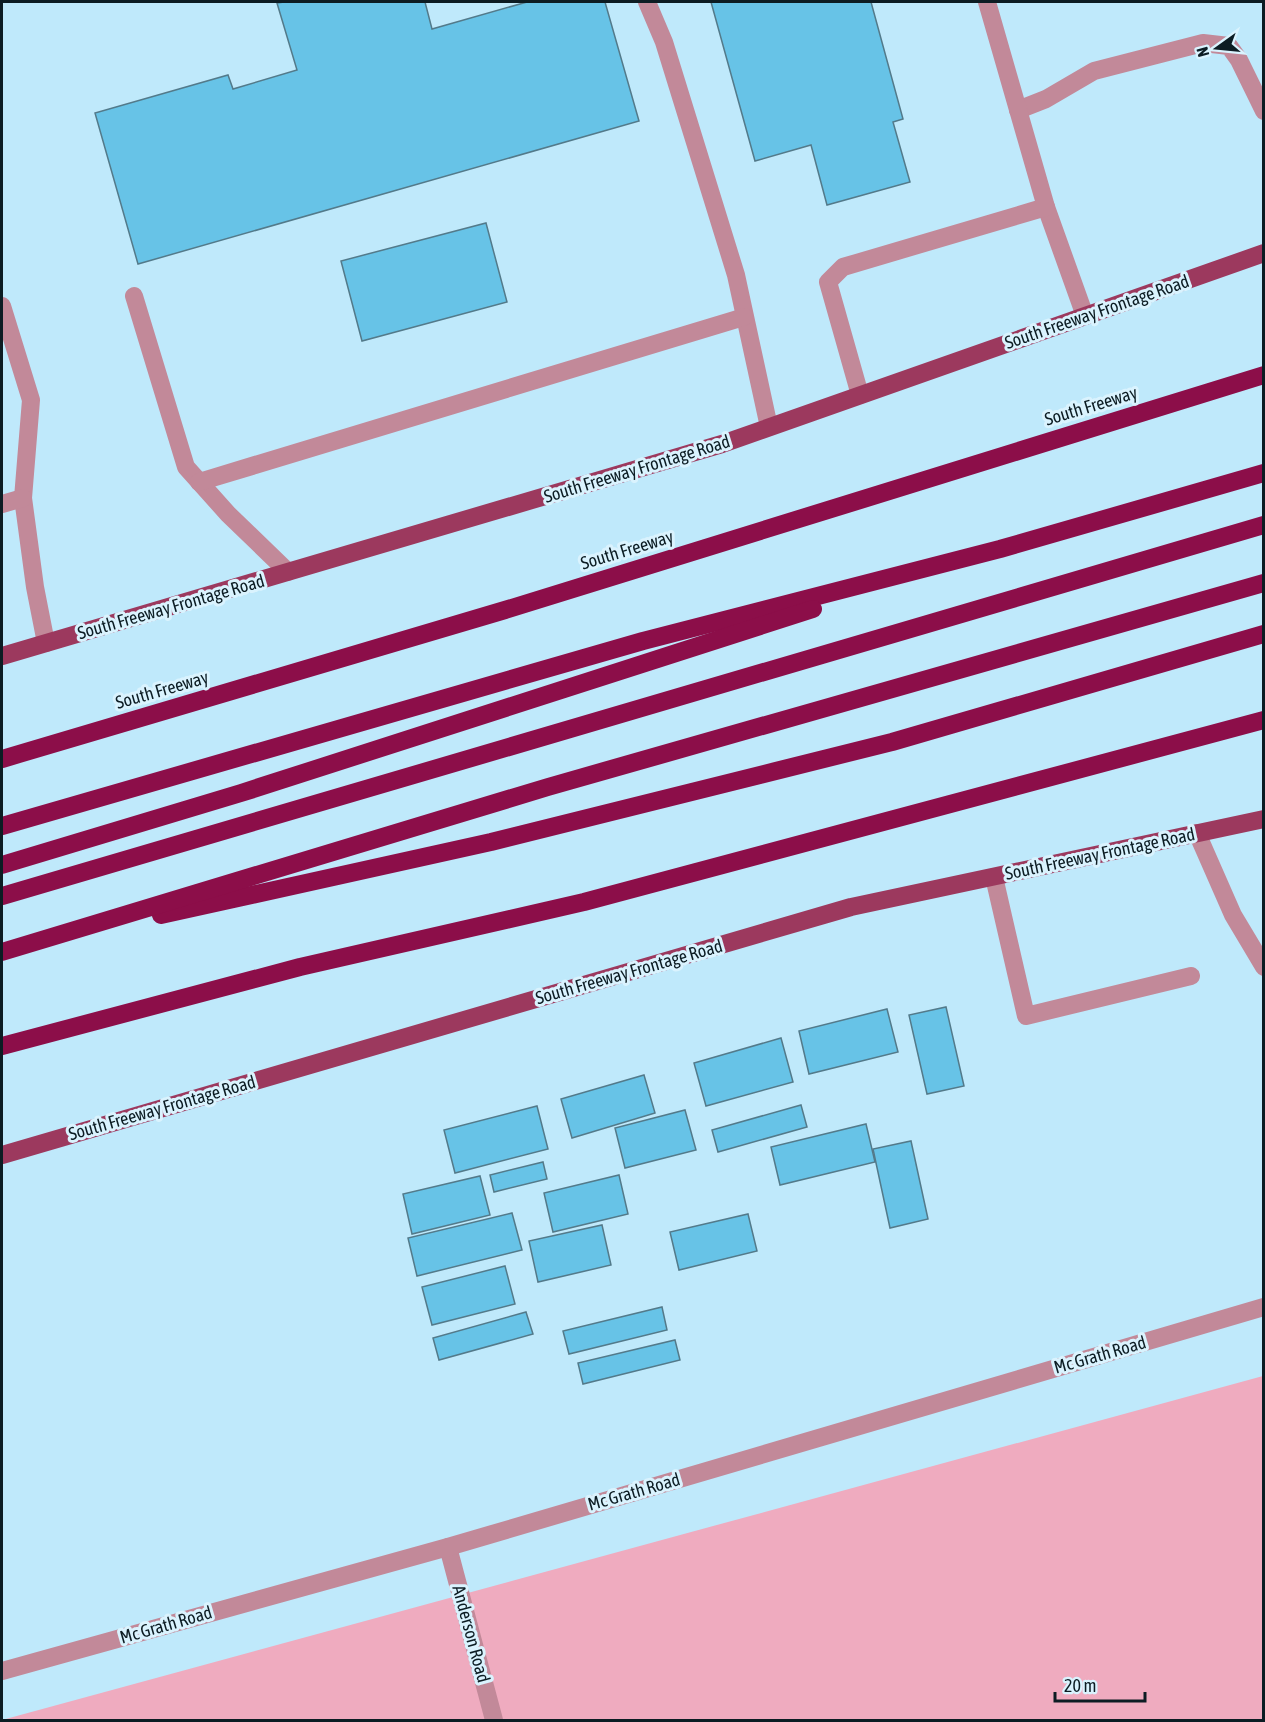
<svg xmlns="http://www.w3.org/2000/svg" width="1265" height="1722" viewBox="0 0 1265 1722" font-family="'Asap Condensed',sans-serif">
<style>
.green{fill:#efabbf}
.building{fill:#67c3e7;stroke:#537a8a;stroke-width:1.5}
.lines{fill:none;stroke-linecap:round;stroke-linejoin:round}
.minor{stroke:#c28999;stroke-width:18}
.major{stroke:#9c395e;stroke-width:18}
.highway{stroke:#8c0e49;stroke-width:18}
.labels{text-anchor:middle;stroke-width:6;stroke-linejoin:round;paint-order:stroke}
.street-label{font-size:18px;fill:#0c1c23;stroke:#daf3fe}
</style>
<rect width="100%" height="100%" fill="#bfe9fb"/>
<polygon class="green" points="1263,1376 1263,1720 2,1720"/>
<g class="building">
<polygon points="284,2 425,2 432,29 527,2 605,2 639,121 138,264 95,113 228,75 233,89 297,70 277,3"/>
<polygon points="711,2 871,2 903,119 893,122 910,182 827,205 811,145 755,161"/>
<polygon points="486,223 507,302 362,341 341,261"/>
<polygon points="946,1007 964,1086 927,1094 909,1015"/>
<polygon points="887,1009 898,1052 809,1074 799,1031"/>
<polygon points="781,1038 793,1082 706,1106 694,1063"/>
<polygon points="644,1075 655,1113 572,1138 561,1099"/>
<polygon points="801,1105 807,1127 718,1152 712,1130"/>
<polygon points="537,1106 548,1149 455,1173 444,1130"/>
<polygon points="685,1110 696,1150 625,1168 615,1128"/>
<polygon points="866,1124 875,1162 780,1185 771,1147"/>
<polygon points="911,1141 928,1219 890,1228 873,1149"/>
<polygon points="543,1162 547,1179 494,1192 490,1175"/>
<polygon points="619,1175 628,1214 553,1232 544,1193"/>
<polygon points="480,1176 490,1215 412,1234 403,1194"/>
<polygon points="512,1213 522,1250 417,1276 408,1238"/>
<polygon points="748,1214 757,1251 679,1270 670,1232"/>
<polygon points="602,1225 611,1265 538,1282 529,1241"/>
<polygon points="505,1266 515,1304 432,1325 422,1287"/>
<polygon points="662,1307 667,1330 569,1354 563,1331"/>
<polygon points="526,1312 533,1334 439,1360 433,1338"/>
<polygon points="675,1340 680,1360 583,1384 578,1363"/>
</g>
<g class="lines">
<g class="minor">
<polyline points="647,2 664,42 736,275 769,427"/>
<polyline points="1018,110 1046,99 1094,71 1203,43 1229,46 1239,60 1264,111"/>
<polyline points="1046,207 1085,316"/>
<polyline points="134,296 186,467 228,514 288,572"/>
<polyline points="2,306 31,400 23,498 35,587 46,643"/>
<polyline points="860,395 828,282 843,267 1046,207 987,2"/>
<polyline points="199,482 744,317"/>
<polyline points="2,504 23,498"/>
<polyline points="1197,833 1233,915 1264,967"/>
<polyline points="994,877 1026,1016 1191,976"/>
<polyline points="448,1547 494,1720"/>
<polyline points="2,1671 448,1547 1264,1307"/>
</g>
<g class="major">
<polyline points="2,656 722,444 1264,253"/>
<polyline points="2,1155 851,907 1264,819"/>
</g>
<g class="highway">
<polyline points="2,759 505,610 1264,375"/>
<polyline points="2,826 643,641 1000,549 1264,473"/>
<polyline points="2,865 241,793 813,609"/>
<polyline points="2,896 1264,525"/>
<polyline points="161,915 491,842 892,742 1264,634"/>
<polyline points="2,952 548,787 1264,583"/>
<polyline points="2,1046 300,967 584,902 1264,720"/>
</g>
</g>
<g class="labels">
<g class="street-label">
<text transform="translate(1097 312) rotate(-19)" y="6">South Freeway Frontage Road</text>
<text transform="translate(1091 406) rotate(-17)" y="6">South Freeway</text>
<text transform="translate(637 469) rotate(-17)" y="6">South Freeway Frontage Road</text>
<text transform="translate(627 550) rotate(-17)" y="6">South Freeway</text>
<text transform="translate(171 607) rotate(-16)" y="6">South Freeway Frontage Road</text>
<text transform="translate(162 690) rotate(-16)" y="6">South Freeway</text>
<text transform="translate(1100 854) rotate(-12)" y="6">South Freeway Frontage Road</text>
<text transform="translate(629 972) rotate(-16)" y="6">South Freeway Frontage Road</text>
<text transform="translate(162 1108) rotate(-16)" y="6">South Freeway Frontage Road</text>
<text transform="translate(1100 1355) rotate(-16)" y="6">Mc Grath Road</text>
<text transform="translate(634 1492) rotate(-16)" y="6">Mc Grath Road</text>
<text transform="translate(166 1625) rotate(-16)" y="6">Mc Grath Road</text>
<text transform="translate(471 1634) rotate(75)" y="6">Anderson Road</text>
</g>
</g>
<rect width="1265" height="1722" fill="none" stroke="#0c1c23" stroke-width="6"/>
<g transform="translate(1217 48) rotate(255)" stroke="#daf3fe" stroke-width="4.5" paint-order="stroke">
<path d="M0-4.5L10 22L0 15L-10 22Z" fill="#0c1c23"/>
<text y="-9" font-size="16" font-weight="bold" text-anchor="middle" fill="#0c1c23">N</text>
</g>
<path d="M1055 1692v9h90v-9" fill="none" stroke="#0c1c23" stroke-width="3"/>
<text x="1064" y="1692" font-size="18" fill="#0c1c23" stroke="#daf3fe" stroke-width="4.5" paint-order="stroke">20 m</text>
</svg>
